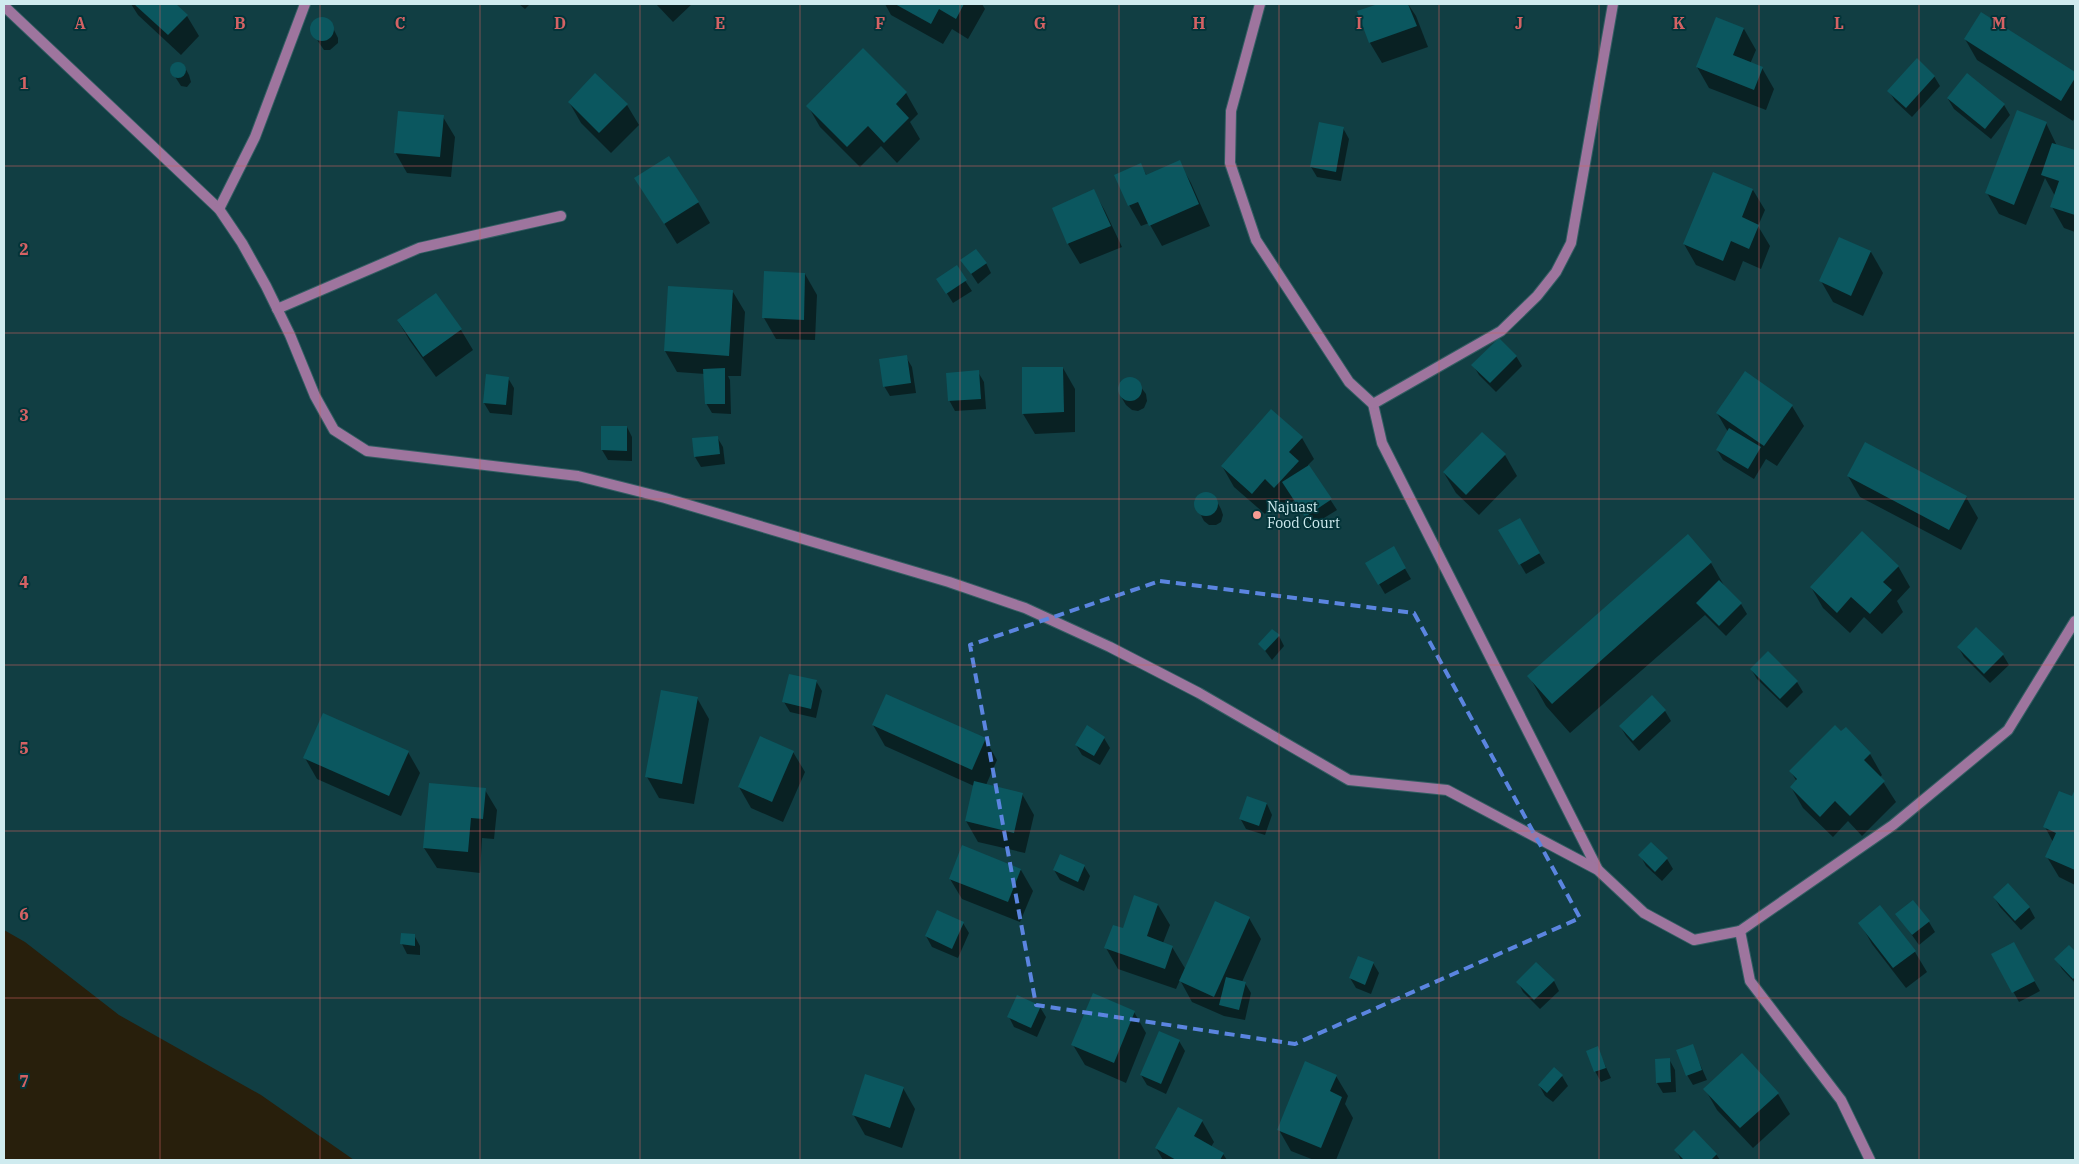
<svg xmlns="http://www.w3.org/2000/svg" width="2079" height="1164" viewBox="0 0 2079 1164" font-family="'IBM Plex Serif',serif">
<style>
.water{fill:#281f0c}
.shadow{fill:#0007}
.building{fill:#0b575f}
.lines{fill:none;stroke-linecap:round;stroke-linejoin:round}
.minor-casing{stroke:#335d62;stroke-width:12}
.minor{stroke:#9e759e;stroke-width:10}
.marked{fill:none;stroke:#5b85e0;stroke-width:4;stroke-dasharray:10 6;stroke-linejoin:round}
.grid{fill:none;stroke:#d46264;stroke-width:1;stroke-opacity:0.55}
.poi-dot{fill:#f59c93;stroke:#033439;stroke-width:2}
.labels{text-anchor:middle;stroke-width:4;stroke-linejoin:round;paint-order:stroke}
.poi-label{font-size:14px;fill:#cfebef;stroke:#033439;text-anchor:start}
.grid-label{font-size:16px;text-anchor:middle;font-weight:bold;fill:#d46264;stroke:#033439;stroke-width:4;stroke-linejoin:round;paint-order:stroke}
</style>
<rect width="100%" height="100%" fill="#113e43"/>
<polygon class="water" points="4,930 25,942 119,1015 261,1095 354,1160 4,1160"/>
<g class="shadow">
<polygon points="131,4 174,4 187,16 199,36 181,55 138,15"/>
<polygon points="519,4 530,4 525,9"/>
<polygon points="656,4 692,4 673,22"/>
<polygon points="885,4 982,4 985,9 968,39 952,29 943,44 891,15"/>
<polygon points="1382,4 1408,4 1416,16 1428,47 1382,63 1370,43 1359,12"/>
<polygon points="1982,14 2075,74 2075,117 2073,121 1977,60 1965,39"/>
<polygon points="319,18 330,22 338,38 338,43 330,50 324,50 311,31 315,20"/>
<polygon points="1744,29 1756,50 1750,64 1762,68 1774,89 1766,110 1709,88 1697,67"/>
<polygon points="863,50 906,93 918,114 910,122 920,139 897,163 881,146 860,167 820,127 808,106"/>
<polygon points="176,63 183,64 189,75 191,82 187,87 181,86 172,72 173,65"/>
<polygon points="1934,76 1940,86 1912,117 1895,101 1889,91"/>
<polygon points="1948,99 2004,105 2010,115 1991,139 1954,109"/>
<polygon points="569,102 627,105 639,125 611,153 581,123"/>
<polygon points="443,117 455,137 451,177 407,173 395,152"/>
<polygon points="2046,123 2057,146 2075,151 2075,232 2064,228 2052,207 2055,196 2045,178 2026,225 1999,214 1987,193"/>
<polygon points="1343,128 1349,139 1341,181 1317,177 1311,167"/>
<polygon points="1179,162 1191,183 1210,226 1162,246 1149,223 1141,226 1129,205 1140,164 1147,176"/>
<polygon points="636,178 698,202 710,223 677,244"/>
<polygon points="1093,190 1105,211 1122,247 1080,264 1068,244"/>
<polygon points="1753,190 1765,210 1758,226 1770,246 1761,269 1743,261 1735,281 1696,265 1684,244"/>
<polygon points="1840,238 1871,252 1883,273 1863,316 1833,302 1821,281"/>
<polygon points="962,260 986,263 991,273 978,284"/>
<polygon points="956,267 972,291 953,303 938,279"/>
<polygon points="805,274 817,295 815,340 776,339 764,318"/>
<polygon points="733,292 745,312 741,376 728,376 730,380 731,414 712,413 706,403 705,374 677,372 665,351"/>
<polygon points="398,321 461,330 473,350 436,377 410,341"/>
<polygon points="1516,356 1522,366 1496,392 1479,375 1473,365"/>
<polygon points="906,357 912,367 916,393 890,396 884,386"/>
<polygon points="1063,368 1075,389 1075,432 1035,434 1023,414"/>
<polygon points="978,372 984,382 986,409 955,411 949,400"/>
<polygon points="508,378 514,388 512,415 490,413 484,403"/>
<polygon points="1127,378 1134,378 1146,394 1147,401 1144,408 1138,411 1132,410 1126,405 1120,395 1118,388 1121,381"/>
<polygon points="1792,406 1804,426 1777,466 1766,459 1754,479 1723,460 1717,450 1728,432 1717,413"/>
<polygon points="627,427 632,437 632,461 608,460 602,450"/>
<polygon points="717,437 723,447 725,464 701,467 695,457"/>
<polygon points="1302,438 1314,459 1308,465 1337,510 1311,526 1294,500 1287,508 1277,499 1265,514 1234,487 1222,466"/>
<polygon points="1505,455 1517,476 1479,515 1456,493 1444,473"/>
<polygon points="1848,476 1966,497 1978,518 1961,550 1860,497"/>
<polygon points="1203,494 1210,494 1215,498 1221,509 1223,515 1221,522 1216,525 1209,525 1204,521 1195,504 1197,497"/>
<polygon points="1519,520 1545,563 1526,574 1500,530"/>
<polygon points="1688,536 1711,563 1726,589 1741,604 1747,614 1726,636 1705,615 1570,733 1546,706 1529,676"/>
<polygon points="1393,548 1411,579 1385,594 1367,563"/>
<polygon points="1898,566 1910,587 1897,601 1903,612 1882,634 1864,617 1850,633 1823,608 1811,587"/>
<polygon points="1279,636 1284,646 1272,660 1260,644"/>
<polygon points="1958,647 2003,655 2009,665 1990,683 1964,657"/>
<polygon points="1768,652 1797,682 1803,692 1787,708 1757,679 1751,669"/>
<polygon points="816,681 822,691 816,718 790,712 784,702"/>
<polygon points="1652,697 1665,711 1671,721 1639,751 1626,736 1620,726"/>
<polygon points="697,698 709,719 694,804 659,798 647,777"/>
<polygon points="873,725 985,739 997,760 986,785 1022,794 1034,815 1025,853 978,842 966,821 974,786 885,746"/>
<polygon points="1845,729 1870,754 1882,775 1880,777 1896,802 1862,836 1848,821 1833,837 1803,808 1791,787 1797,782 1791,772"/>
<polygon points="1104,738 1110,748 1100,765 1082,755 1076,745"/>
<polygon points="408,752 420,773 401,816 317,779 305,758"/>
<polygon points="793,752 805,772 783,822 751,808 739,787"/>
<polygon points="485,790 497,810 494,839 482,838 480,873 437,868 424,848"/>
<polygon points="2075,792 2075,885 2059,877 2047,857 2053,842 2045,827 2073,798"/>
<polygon points="1248,797 1267,804 1272,815 1265,835 1246,829 1240,818"/>
<polygon points="1651,844 1667,859 1673,869 1662,881 1646,866 1640,855"/>
<polygon points="1084,866 1090,876 1084,891 1060,880 1054,870"/>
<polygon points="1021,870 1033,891 1020,922 962,899 950,879"/>
<polygon points="1994,897 2029,907 2035,918 2021,930 2000,907"/>
<polygon points="1158,905 1170,925 1163,943 1172,947 1186,970 1249,918 1261,939 1242,982 1245,983 1251,993 1245,1020 1224,1016 1192,1002 1180,980 1176,989 1118,969 1106,948 1124,929"/>
<polygon points="1897,914 1929,922 1935,932 1919,945"/>
<polygon points="963,923 969,933 958,958 932,947 926,936"/>
<polygon points="1860,923 1915,952 1927,972 1906,988 1872,944"/>
<polygon points="414,935 420,946 420,955 407,954 402,944"/>
<polygon points="2013,944 2040,991 2019,1002 1993,955"/>
<polygon points="2069,946 2075,953 2075,983 2062,969 2056,959"/>
<polygon points="1373,963 1379,973 1371,994 1356,988 1350,978"/>
<polygon points="1554,981 1559,991 1540,1009 1523,992 1518,982"/>
<polygon points="1040,1007 1046,1017 1037,1037 1014,1027 1009,1017"/>
<polygon points="1134,1012 1146,1033 1126,1083 1085,1065 1073,1045"/>
<polygon points="1179,1041 1185,1051 1166,1094 1147,1085 1141,1075"/>
<polygon points="1692,1046 1707,1080 1693,1085 1687,1075"/>
<polygon points="1597,1048 1611,1078 1601,1082 1595,1071"/>
<polygon points="1669,1059 1675,1070 1676,1092 1663,1093 1657,1083"/>
<polygon points="1336,1076 1348,1096 1345,1104 1353,1118 1336,1160 1314,1160 1291,1151 1279,1130"/>
<polygon points="1562,1076 1568,1086 1553,1102 1545,1096 1539,1085"/>
<polygon points="903,1088 915,1109 902,1148 865,1135 853,1114"/>
<polygon points="1705,1089 1778,1094 1790,1114 1753,1148 1717,1110"/>
<polygon points="1202,1121 1214,1142 1211,1147 1223,1154 1227,1160 1163,1160 1156,1148"/>
<polygon points="1676,1150 1716,1154 1720,1160 1681,1160"/>
</g>
<g class="building">
<polygon points="134,4 176,4 188,15 168,35"/>
<polygon points="895,4 964,4 956,19 939,9 931,24"/>
<polygon points="1378,4 1408,4 1417,26 1369,43 1357,11"/>
<polygon points="1981,12 2075,72 2075,78 2061,101 1964,39"/>
<polygon points="1716,17 1744,28 1733,55 1763,67 1754,90 1696,67"/>
<circle cx="322" cy="29" r="12"/>
<polygon points="863,48 907,92 896,104 909,118 884,143 868,126 847,147 806,106"/>
<polygon points="1917,58 1935,76 1906,108 1887,91"/>
<circle cx="178" cy="70" r="8"/>
<polygon points="595,73 628,104 599,133 568,102"/>
<polygon points="1967,73 2005,104 1985,129 1947,98"/>
<polygon points="2017,110 2047,122 2014,205 1985,193"/>
<polygon points="398,111 444,115 440,157 394,153"/>
<polygon points="1319,122 1344,127 1336,172 1310,167"/>
<polygon points="2052,143 2075,150 2075,215 2050,207 2059,181 2041,175"/>
<polygon points="669,156 699,202 664,224 634,178"/>
<polygon points="1180,160 1199,204 1149,226 1138,202 1128,206 1114,175 1141,163 1146,175"/>
<polygon points="1713,172 1753,189 1742,217 1759,225 1749,249 1731,241 1723,261 1683,244"/>
<polygon points="1094,189 1111,226 1067,244 1052,208"/>
<polygon points="1839,237 1871,251 1851,296 1819,281"/>
<polygon points="976,249 987,263 971,274 960,260"/>
<polygon points="957,265 967,280 946,294 936,279"/>
<polygon points="764,271 805,273 804,320 762,318"/>
<polygon points="668,286 733,290 729,356 664,351"/>
<polygon points="436,293 462,329 423,357 397,320"/>
<polygon points="1499,338 1517,356 1490,383 1471,365"/>
<polygon points="907,355 911,383 883,387 879,359"/>
<polygon points="1022,367 1063,367 1064,412 1022,414"/>
<polygon points="725,368 725,404 705,404 703,369"/>
<polygon points="979,370 981,399 948,401 946,373"/>
<polygon points="1745,371 1793,405 1764,446 1716,413"/>
<polygon points="486,374 509,377 506,405 483,403"/>
<circle cx="1130" cy="389" r="12"/>
<polygon points="1271,409 1303,437 1289,452 1299,461 1274,488 1265,479 1252,494 1221,466"/>
<polygon points="601,426 627,426 627,451 601,450"/>
<polygon points="1729,428 1761,447 1748,469 1716,450"/>
<polygon points="1482,432 1506,454 1466,495 1443,472"/>
<polygon points="718,436 720,454 694,457 692,438"/>
<polygon points="1865,442 1967,496 1949,530 1847,476"/>
<polygon points="1309,465 1332,499 1305,517 1282,482"/>
<circle cx="1206" cy="504" r="12"/>
<polygon points="1520,518 1540,553 1519,565 1498,530"/>
<polygon points="1862,531 1899,566 1883,582 1892,590 1870,614 1851,597 1837,613 1810,587"/>
<polygon points="1688,534 1712,562 1552,704 1527,676"/>
<polygon points="1394,546 1406,568 1378,585 1365,563"/>
<polygon points="1719,580 1742,603 1719,626 1696,603"/>
<polygon points="1976,627 2004,654 1984,674 1957,647"/>
<polygon points="1272,629 1280,635 1265,651 1258,644"/>
<polygon points="1768,651 1798,681 1780,699 1750,669"/>
<polygon points="789,674 817,680 811,709 782,702"/>
<polygon points="661,690 698,697 682,784 645,777"/>
<polygon points="886,694 986,738 972,770 872,725"/>
<polygon points="1652,695 1666,710 1633,741 1619,726"/>
<polygon points="323,713 409,751 389,796 303,758"/>
<polygon points="1087,725 1105,737 1094,756 1075,745"/>
<polygon points="1835,725 1841,731 1846,727 1871,753 1864,760 1885,781 1850,816 1835,801 1820,817 1790,787 1797,779 1789,771"/>
<polygon points="760,736 794,751 772,802 738,787"/>
<polygon points="974,781 1023,793 1014,833 965,821"/>
<polygon points="429,783 486,788 483,819 471,818 468,852 423,848"/>
<polygon points="2075,789 2075,870 2045,857 2056,833 2043,827 2059,791 2072,796"/>
<polygon points="1247,796 1267,803 1259,826 1239,819"/>
<polygon points="1651,842 1668,858 1655,872 1638,855"/>
<polygon points="962,845 1021,869 1008,902 949,879"/>
<polygon points="1060,854 1085,865 1078,882 1053,870"/>
<polygon points="2008,883 2030,907 2015,921 1993,897"/>
<polygon points="1134,895 1158,904 1147,936 1173,946 1165,969 1104,948 1113,925 1123,928"/>
<polygon points="1913,900 1930,921 1912,935 1895,914"/>
<polygon points="1215,901 1250,917 1214,997 1179,981"/>
<polygon points="1880,905 1916,951 1893,968 1858,923"/>
<polygon points="937,910 964,922 952,949 925,936"/>
<polygon points="401,933 415,934 415,946 400,944"/>
<polygon points="2014,942 2035,981 2012,993 1991,954"/>
<polygon points="2069,945 2075,951 2075,977 2073,979 2054,959"/>
<polygon points="1358,956 1374,962 1365,985 1349,978"/>
<polygon points="1536,962 1555,980 1534,1000 1516,982"/>
<polygon points="1226,977 1246,982 1239,1010 1219,1005"/>
<polygon points="1093,993 1135,1011 1114,1063 1071,1045"/>
<polygon points="1017,995 1041,1006 1031,1028 1007,1017"/>
<polygon points="1159,1031 1180,1040 1161,1084 1140,1075"/>
<polygon points="1693,1044 1702,1070 1686,1076 1676,1050"/>
<polygon points="1598,1046 1606,1068 1594,1072 1586,1051"/>
<polygon points="1742,1053 1779,1093 1740,1128 1703,1089"/>
<polygon points="1670,1058 1671,1082 1656,1083 1655,1059"/>
<polygon points="1305,1061 1337,1075 1330,1091 1342,1097 1321,1148 1277,1130"/>
<polygon points="1554,1067 1563,1075 1547,1093 1538,1085"/>
<polygon points="865,1074 904,1087 890,1128 852,1115"/>
<polygon points="1178,1107 1203,1120 1194,1136 1224,1153 1220,1160 1176,1160 1155,1148"/>
<polygon points="1694,1130 1717,1154 1711,1160 1684,1160 1674,1150"/>
</g>
<g class="lines">
<g class="minor-casing">
<g id="minor">
<polyline points="1260,4 1231,111 1230,163 1256,240 1349,382 1373,404 1382,443 1598,870"/>
<polyline points="4,6 219,209 242,243 266,286 290,335 315,396 334,430 367,451 578,476 665,498 949,582 1025,608 1110,647 1199,693 1349,780 1447,790 1598,870 1644,913 1694,940 1740,931 1893,825 2008,730 2075,621"/>
<polyline points="219,209 255,137 305,4"/>
<polyline points="277,309 419,248 561,216"/>
<polyline points="1373,404 1501,331 1537,296 1556,272 1571,243 1613,4"/>
<polyline points="1740,931 1750,981 1841,1100 1870,1160"/>
</g>
</g>
<use href="#minor" class="minor"/>
</g>
<path class="marked" d="M 1160,581 L 1414,613 L 1580,918 L 1295,1044 L 1036,1005 L 970,645 Z"/>
<path class="grid" d="M 160,4 L 160,1160M 320,4 L 320,1160M 480,4 L 480,1160M 640,4 L 640,1160M 800,4 L 800,1160M 960,4 L 960,1160M 1119,4 L 1119,1160M 1279,4 L 1279,1160M 1439,4 L 1439,1160M 1599,4 L 1599,1160M 1759,4 L 1759,1160M 1919,4 L 1919,1160M 4,166 L 2075,166M 4,333 L 2075,333M 4,499 L 2075,499M 4,665 L 2075,665M 4,831 L 2075,831M 4,998 L 2075,998"/>
<circle class="poi-dot" cx="1257" cy="515" r="5"/>
<g class="labels">
<g class="poi-label">
<text x="1267" y="512">Najuast<tspan x="1267" dy="16">Food Court</tspan></text>
</g>
</g>
<g class="grid-label">
<text x="80" y="29">A</text>
<text x="240" y="29">B</text>
<text x="400" y="29">C</text>
<text x="560" y="29">D</text>
<text x="720" y="29">E</text>
<text x="880" y="29">F</text>
<text x="1040" y="29">G</text>
<text x="1199" y="29">H</text>
<text x="1359" y="29">I</text>
<text x="1519" y="29">J</text>
<text x="1679" y="29">K</text>
<text x="1839" y="29">L</text>
<text x="1999" y="29">M</text>
<text x="24" y="89">1</text>
<text x="24" y="255">2</text>
<text x="24" y="421">3</text>
<text x="24" y="588">4</text>
<text x="24" y="754">5</text>
<text x="24" y="920">6</text>
<text x="24" y="1087">7</text>
</g>
<rect width="2079" height="1164" fill="none" stroke="#cfebef" stroke-width="10"/>
</svg>
